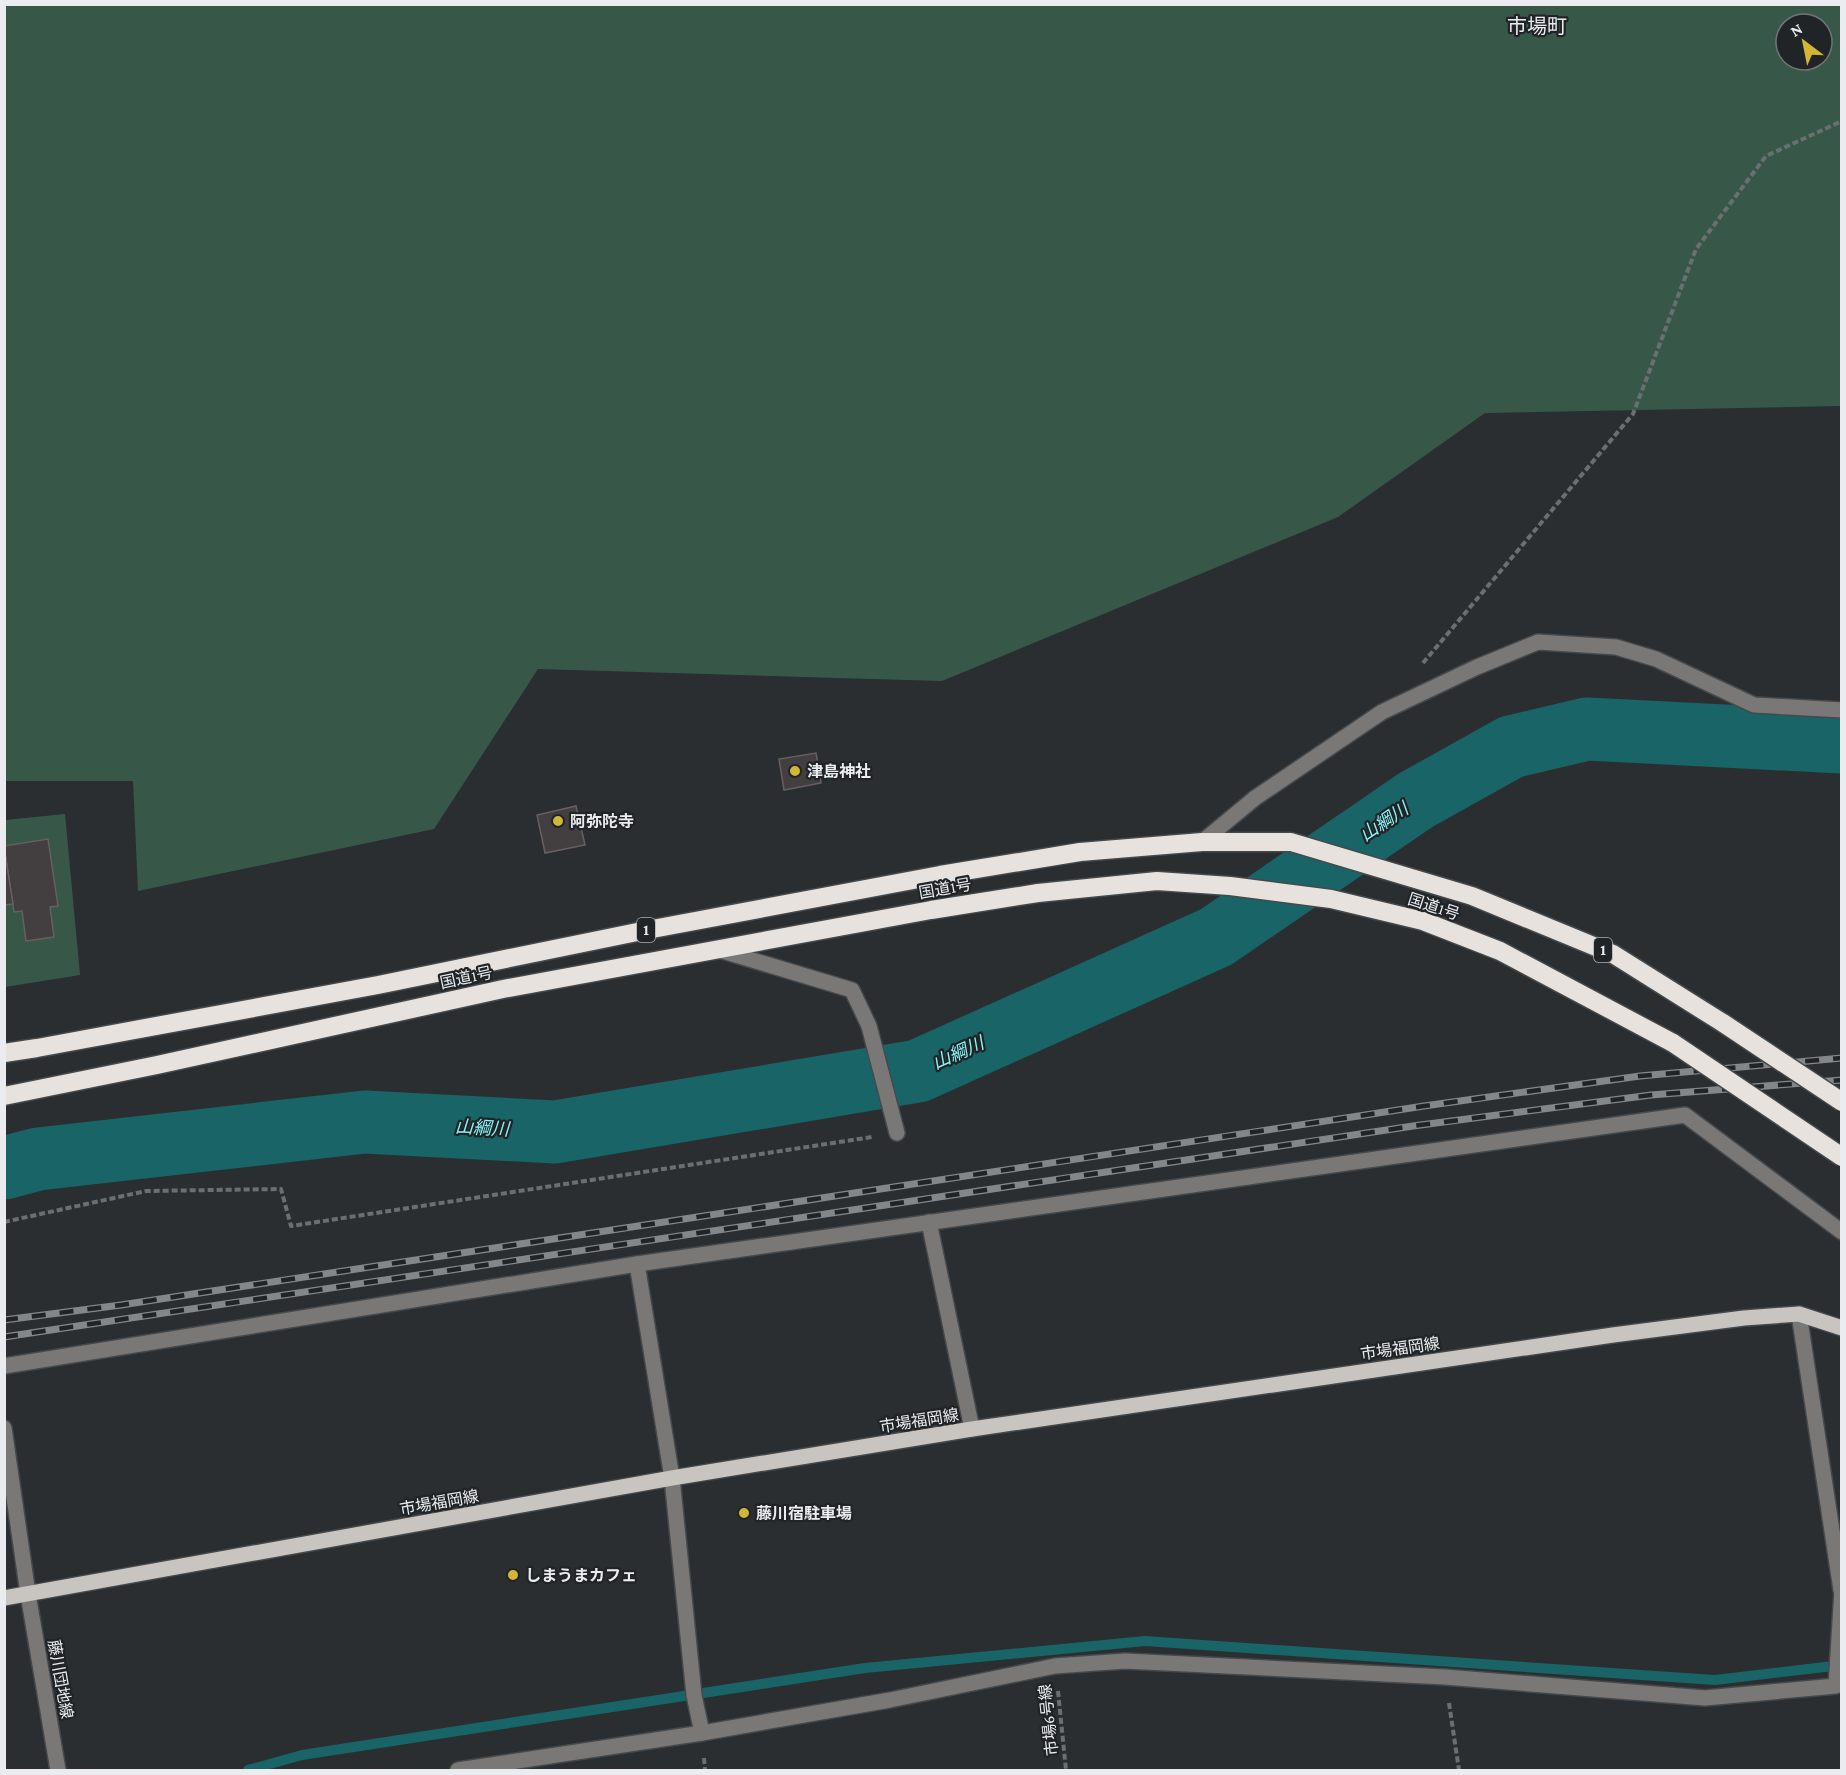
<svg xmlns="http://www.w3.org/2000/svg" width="1846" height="1775" viewBox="0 0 1846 1775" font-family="'Crimson Pro','Noto Sans JP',serif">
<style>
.green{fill:#375849;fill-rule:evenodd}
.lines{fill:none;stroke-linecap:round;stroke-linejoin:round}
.stream{stroke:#186466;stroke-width:10}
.river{stroke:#186466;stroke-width:63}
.building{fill:#433e40;stroke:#676062;stroke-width:1.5}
.minor-casing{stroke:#45494c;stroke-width:18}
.major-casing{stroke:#45494c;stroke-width:18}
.highway-casing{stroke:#45494c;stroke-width:21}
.path{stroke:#6b6f72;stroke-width:4;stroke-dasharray:6 3;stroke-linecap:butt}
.minor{stroke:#7a7876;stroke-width:15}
.major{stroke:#c8c4c0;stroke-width:15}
.highway{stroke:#e7e2dd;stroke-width:18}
.rail-casing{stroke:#84878a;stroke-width:7}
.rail{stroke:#202427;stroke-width:4.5;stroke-dasharray:14;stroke-linecap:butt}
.highway-bridge-casing{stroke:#45494c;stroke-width:21;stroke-linecap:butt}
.highway-bridge{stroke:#e7e2dd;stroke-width:18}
.poi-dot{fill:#d2b736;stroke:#202427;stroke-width:2}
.labels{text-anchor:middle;stroke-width:4.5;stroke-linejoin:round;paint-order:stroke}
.shield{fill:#202427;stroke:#adb0b3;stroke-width:1.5}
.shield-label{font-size:15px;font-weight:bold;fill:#eaecef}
.poi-label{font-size:16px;font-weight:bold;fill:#eaecef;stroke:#202427;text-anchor:start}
.street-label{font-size:16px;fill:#eaecef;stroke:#202427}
.water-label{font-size:18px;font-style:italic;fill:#89f5f8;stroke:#202427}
.quarter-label{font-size:20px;fill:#eaecef;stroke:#202427}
</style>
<rect width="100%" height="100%" fill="#2a2e31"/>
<g class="green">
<path d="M 4,5 L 1841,5 L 1841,406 L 1485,413 L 1338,517 L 942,681 L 538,669 L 434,829 L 138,891 L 133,781 L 5,781 ZM 1786,24 L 1822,24 L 1822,60 L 1786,60 Z"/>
<polygon points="65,814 80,975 5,987 5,820"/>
</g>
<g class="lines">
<polyline class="stream" points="248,1770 302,1755 865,1668 1145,1641 1715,1680 1842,1665"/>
<polyline class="river" points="4,1168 38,1159 365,1122 555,1132 918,1071 1216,937 1416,800 1511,747 1587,729 1842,742"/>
</g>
<g class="building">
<polygon points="816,753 821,783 784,790 779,759"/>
<polygon points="576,806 585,845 545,853 537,815"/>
<polygon points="48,839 58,906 50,907 54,937 26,941 22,911 14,912 4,846"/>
<polygon points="4,847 13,904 4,905"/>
</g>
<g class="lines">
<g class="minor-casing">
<g id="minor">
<polyline points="1202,842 1255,798 1382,712 1477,667 1538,642 1616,647 1656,659 1754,705 1842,710"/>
<polyline points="719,950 852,990 869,1026 897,1133"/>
<polyline points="929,1222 972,1429"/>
<polyline points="637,1264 672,1478 694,1695 702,1733"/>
<polyline points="1799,1314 1841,1590"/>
<polyline points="4,1366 637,1264 1685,1115 1842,1232"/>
<polyline points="4,1428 28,1594 58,1770"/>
<polyline points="458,1770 702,1733 890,1700 1055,1666 1125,1661 1445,1677 1705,1698 1836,1686 1842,1590"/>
</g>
</g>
<g class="major-casing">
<polyline id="major" points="4,1598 672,1478 972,1429 1613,1335 1744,1318 1799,1314 1842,1328"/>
</g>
<g class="highway-casing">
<g id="highway">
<polyline points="4,1053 37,1048 378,985 647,930 940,875 1080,852 1202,842 1291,842 1472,896 1613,954 1723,1023"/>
<polyline points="4,1096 157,1065 503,989 931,910 1038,893 1157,881 1230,886 1331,899 1423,921 1500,951 1673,1043"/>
</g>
</g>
<g class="path">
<polyline points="1423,663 1633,414 1696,249 1766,156 1842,121"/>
<polyline points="4,1222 146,1191 281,1189 291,1226 872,1137"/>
<polyline points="1058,1691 1066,1770"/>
<polyline points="1449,1703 1459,1770"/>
<polyline points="704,1758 705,1770"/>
</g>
<use href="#minor" class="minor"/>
<use href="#major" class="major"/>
<use href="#highway" class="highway"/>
<g class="rail-casing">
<g id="rail">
<polyline points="4,1320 121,1305 1424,1106 1640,1076 1842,1058"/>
<polyline points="4,1337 1413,1126 1651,1095 1842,1080"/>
</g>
</g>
<use href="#rail" class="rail"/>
<g class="highway-bridge-casing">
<g id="highway-bridge">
<polyline points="1723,1023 1842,1102"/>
<polyline points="1673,1043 1842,1157"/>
</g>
</g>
<use href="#highway-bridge" class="highway-bridge"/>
</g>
<g class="poi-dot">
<circle cx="795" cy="771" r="6"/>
<circle cx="558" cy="821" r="6"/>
<circle cx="744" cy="1513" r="6"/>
<circle cx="513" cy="1575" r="6"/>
</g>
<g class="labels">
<g class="shield">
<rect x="637" y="918" width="18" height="24" rx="4.5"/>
<rect x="1594" y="938" width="18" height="24" rx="4.5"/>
</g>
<g class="shield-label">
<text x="646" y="935">1</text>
<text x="1603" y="955">1</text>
</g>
<g class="poi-label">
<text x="807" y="777">津島神社</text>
<text x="570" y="827">阿弥陀寺</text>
<text x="756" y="1519">藤川宿駐車場</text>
<text x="525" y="1581">しまうまカフェ</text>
</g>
<g class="street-label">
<text transform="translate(945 888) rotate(-10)" y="6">国道1号</text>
<text transform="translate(1434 906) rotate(18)" y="6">国道1号</text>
<text transform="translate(466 977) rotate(-12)" y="6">国道1号</text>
<text transform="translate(1400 1348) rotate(-8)" y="6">市場福岡線</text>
<text transform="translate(919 1420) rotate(-9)" y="6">市場福岡線</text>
<text transform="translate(439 1502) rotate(-10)" y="6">市場福岡線</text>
<text transform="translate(61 1679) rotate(80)" y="6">藤川団地線</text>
<text transform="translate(1048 1720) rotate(-96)" y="6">市場6号線</text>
</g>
<g class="water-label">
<text transform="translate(1384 822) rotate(-34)" y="6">山綱川</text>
<text transform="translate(958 1053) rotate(-24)" y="6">山綱川</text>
<text transform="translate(482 1128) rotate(3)" y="6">山綱川</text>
</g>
<g class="quarter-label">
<text x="1537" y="33">市場町</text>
</g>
</g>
<rect width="1846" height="1775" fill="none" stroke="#eaecef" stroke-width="12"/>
<g transform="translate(1804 42) rotate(328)"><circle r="28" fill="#202427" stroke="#717477" stroke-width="1.5"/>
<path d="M0-4.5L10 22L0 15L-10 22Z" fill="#d2b736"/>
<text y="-9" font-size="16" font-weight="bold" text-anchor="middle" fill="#eaecef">N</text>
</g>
</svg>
